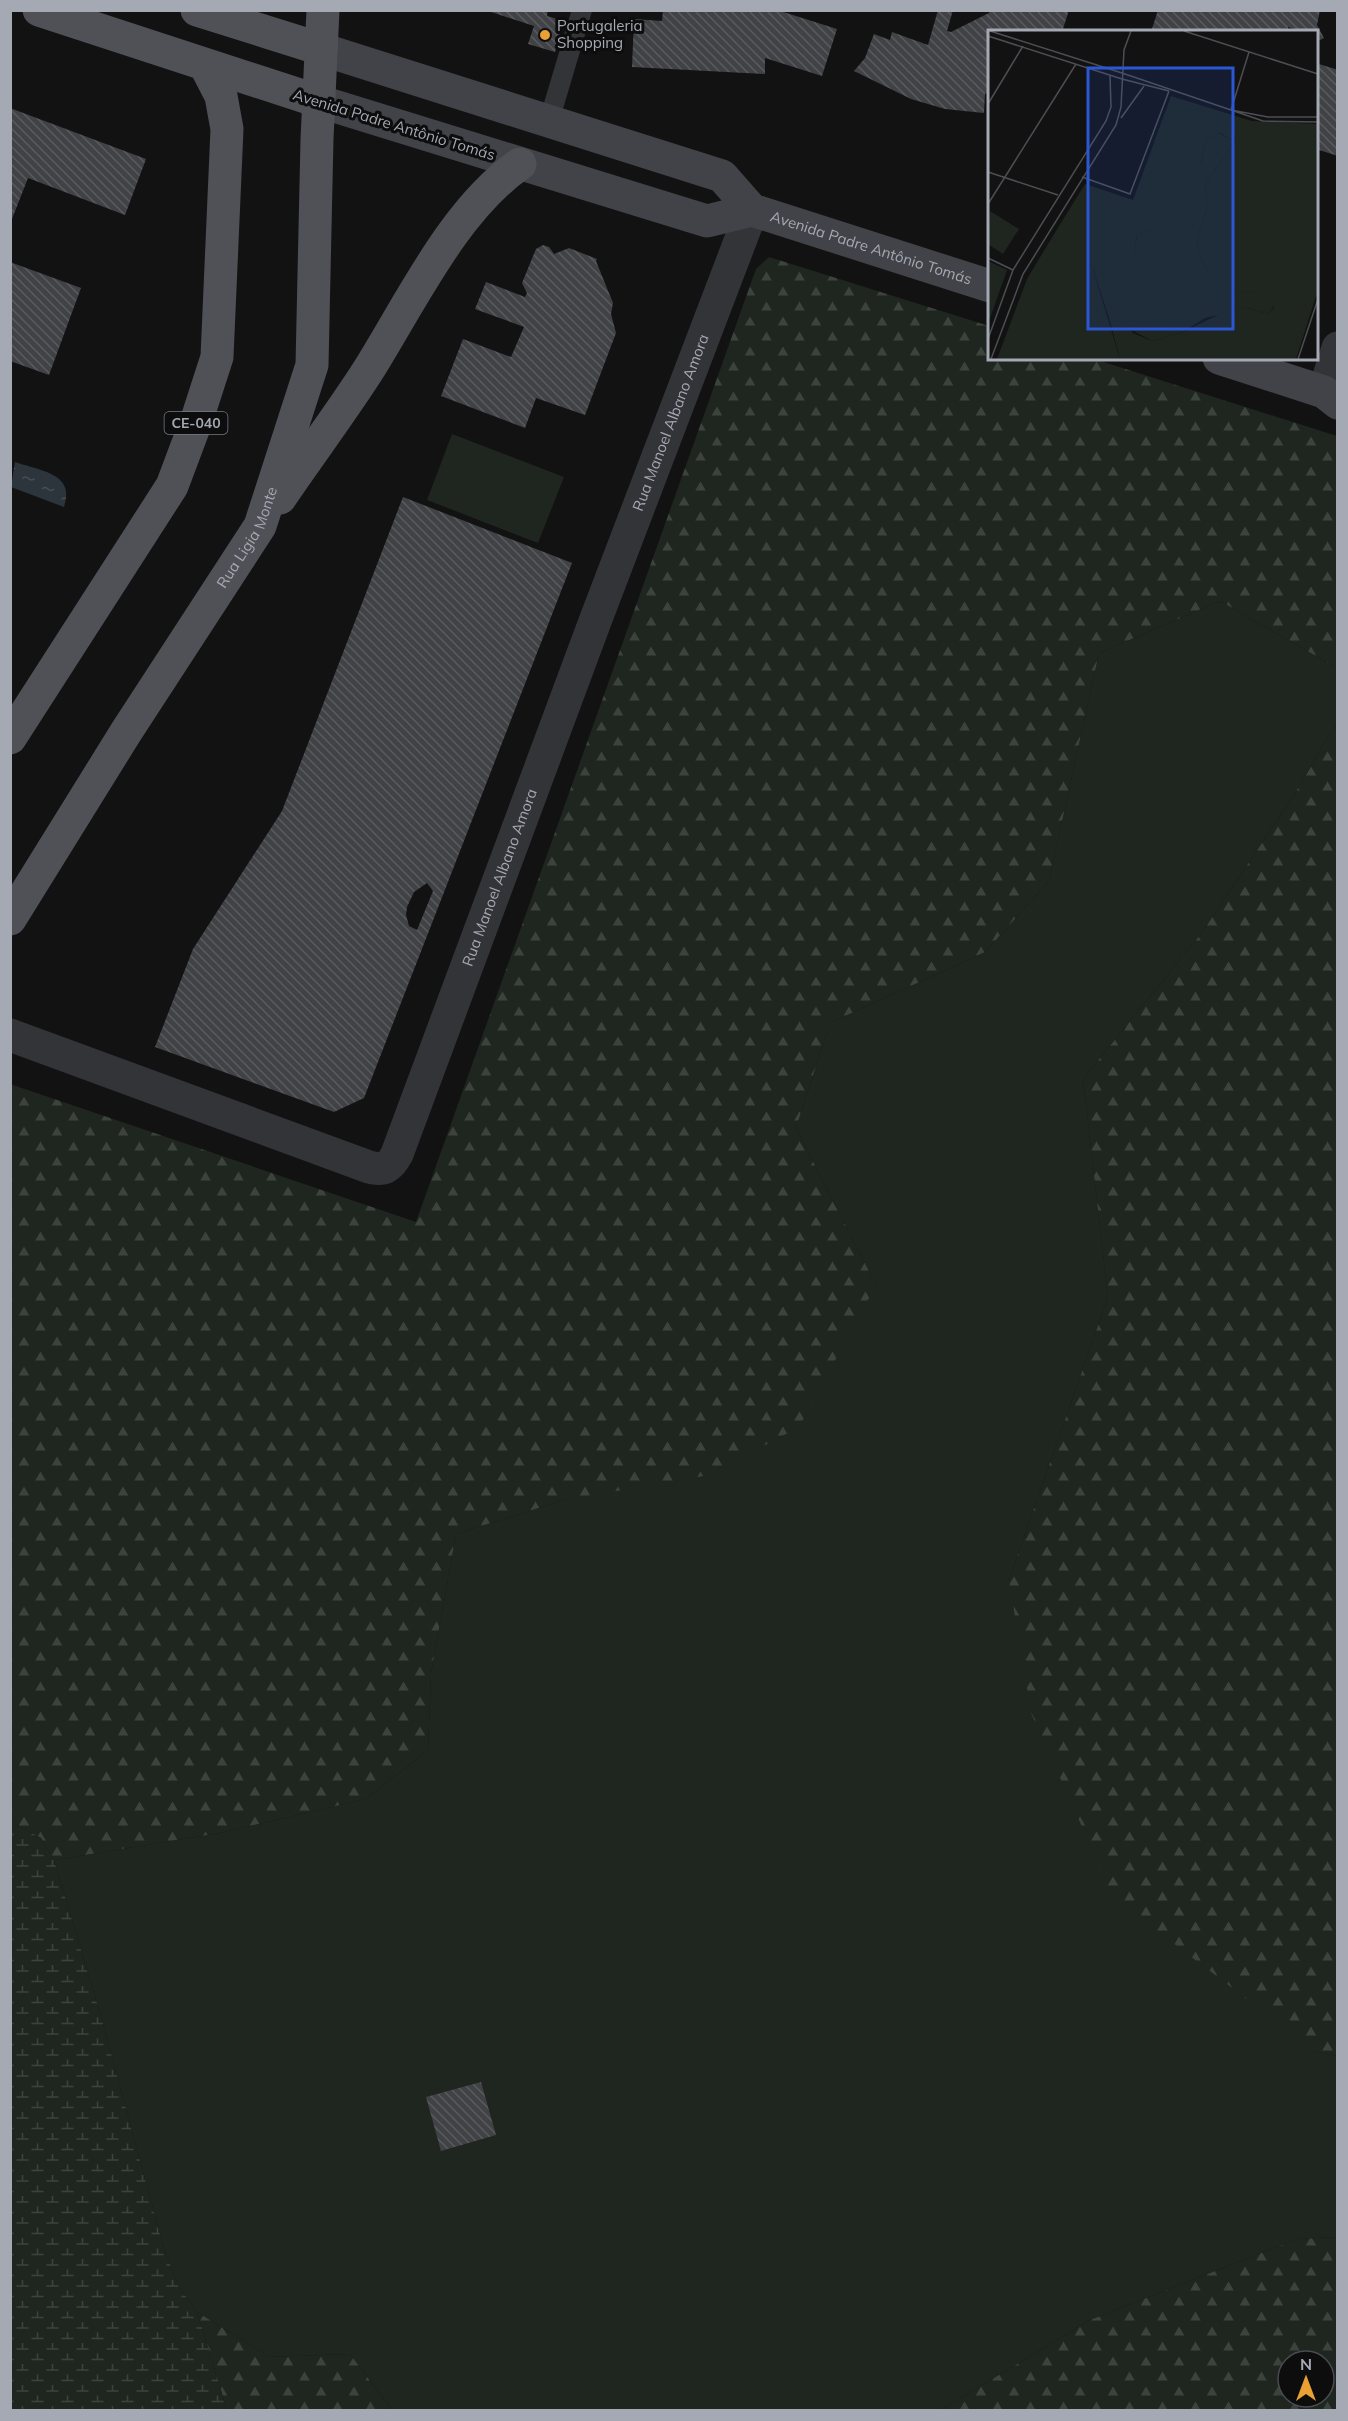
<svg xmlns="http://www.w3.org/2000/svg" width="1348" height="2421" viewBox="0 0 1348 2421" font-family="Mulish,sans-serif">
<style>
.green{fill:#1e261f}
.forest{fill:url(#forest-firs);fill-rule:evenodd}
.wetland{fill:url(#wetland-marsh)}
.water{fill:url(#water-ripples)}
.building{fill:url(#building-back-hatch);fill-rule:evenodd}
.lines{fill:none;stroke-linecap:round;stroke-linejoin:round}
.lane{stroke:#333438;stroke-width:20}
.street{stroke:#333438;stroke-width:33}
.secondary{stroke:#414348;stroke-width:33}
.primary{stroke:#4f5157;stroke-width:33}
.poi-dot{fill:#e9a133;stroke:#0d0d0e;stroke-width:2}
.labels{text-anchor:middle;stroke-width:6;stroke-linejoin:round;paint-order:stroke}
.shield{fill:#0d0d0e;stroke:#777a82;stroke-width:1.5}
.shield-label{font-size:14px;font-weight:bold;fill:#a4a9b3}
.poi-label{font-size:15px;fill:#a4a9b3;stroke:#0d0d0e;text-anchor:start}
.street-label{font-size:15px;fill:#a4a9b3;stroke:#0d0d0e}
.inset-road{fill:none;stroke:#4c4e53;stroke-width:1.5}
.view{fill:#2a57d4;fill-opacity:0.15;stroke:#2a57d4;stroke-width:3}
.inset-edge{fill:none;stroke:#a4a9b3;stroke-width:3}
</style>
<defs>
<pattern id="forest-firs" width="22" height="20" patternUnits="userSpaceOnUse" patternTransform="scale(1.5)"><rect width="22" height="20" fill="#1e261f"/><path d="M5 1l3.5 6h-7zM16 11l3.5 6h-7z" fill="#3c433d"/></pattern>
<pattern id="wetland-marsh" width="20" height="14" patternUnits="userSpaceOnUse" patternTransform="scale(1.5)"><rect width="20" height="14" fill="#1e261f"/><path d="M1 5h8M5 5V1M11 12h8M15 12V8" fill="none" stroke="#3c433d"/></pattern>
<pattern id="water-ripples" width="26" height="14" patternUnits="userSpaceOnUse" patternTransform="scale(1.5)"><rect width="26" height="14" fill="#2c353b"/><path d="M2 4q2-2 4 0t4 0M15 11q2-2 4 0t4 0" fill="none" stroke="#484f55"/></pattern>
<pattern id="building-back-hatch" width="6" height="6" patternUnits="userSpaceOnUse" patternTransform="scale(1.5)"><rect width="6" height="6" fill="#414246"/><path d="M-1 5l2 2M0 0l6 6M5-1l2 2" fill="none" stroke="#595a5e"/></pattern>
</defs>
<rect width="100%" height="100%" fill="#121213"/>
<g class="green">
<polygon points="452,434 564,477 538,543 427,500"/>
<polygon points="1220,601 1337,668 1337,722 1294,795 1201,934 1083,1079 1108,1297 1009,1580 1315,2051 1337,2056 1337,2237 1297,2239 1090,2320 941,2410 392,2410 350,2354 270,2357 197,2312 179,2287 164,2249 102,2020 54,1860 220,1833 366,1799 428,1750 431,1673 456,1534 564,1500 876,1285 796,1128 830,1023 985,952 1049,881 1099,653"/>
</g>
<g class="forest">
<polygon points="769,257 989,326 990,358 1094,359 1337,436 1337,668 1220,601 1099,653 1049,881 985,952 830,1023 796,1128 876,1285 799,1427 709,1475 564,1500 456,1534 431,1673 428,1750 366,1799 220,1833 54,1860 41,1838 11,1822 10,1084 416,1222 756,269"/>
<polygon points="1337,722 1337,2056 1315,2051 1114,1898 1031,1713 1009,1580 1108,1297 1083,1079 1201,934 1294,795"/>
<path d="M 1337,2237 L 1337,2410 L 941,2410 L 1090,2320 L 1297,2239 ZM 1288,2361 L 1324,2361 L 1324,2397 L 1288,2397 Z"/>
<polygon points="197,2312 270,2357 350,2354 392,2410 227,2410"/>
</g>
<polygon class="wetland" points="11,1822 41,1838 54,1860 102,2020 164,2249 179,2287 197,2312 227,2410 11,2410"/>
<path class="water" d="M 15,462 C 40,471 76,473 64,507 L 11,487 Z"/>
<g class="building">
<polygon points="485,10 548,10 547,16 564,21 555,52 528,44 534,26"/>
<polygon points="663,10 777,10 837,29 822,76 765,58 765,74 632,67 634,19 662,21"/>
<polygon points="938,10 953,10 947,31 951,32 989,13 990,10 1069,10 1062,32 990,32 990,95 985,93 984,113 945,109 911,99 854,71 865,58 874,34 890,40 892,32 928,45"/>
<polygon points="1158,10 1320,10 1317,25 1324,38 1316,42 1316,32 1304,32 1288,27 1288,32 1151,32"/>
<polygon points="1319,64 1338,70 1338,156 1316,149 1316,71"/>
<polygon points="10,108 146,159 125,215 28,178 10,224"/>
<polygon points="543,245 549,247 554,254 569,248 597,259 596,261 613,303 611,314 616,333 585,415 536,398 525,428 441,396 463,339 511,357 524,327 475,309 486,282 525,297 527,293 522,283 536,249"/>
<polygon points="10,262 81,288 49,375 10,361"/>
<path d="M 403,497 L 572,563 L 364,1098 L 334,1112 L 155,1047 L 193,949 L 282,811 ZM 427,883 L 433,891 L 417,930 L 409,926 L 406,915 L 407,907 L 414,892 Z"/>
<polygon points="481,2082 496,2135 441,2151 426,2097"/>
</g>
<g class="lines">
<polyline class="lane" points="549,121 582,10"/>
<g class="street">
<polyline points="1324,392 1338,348"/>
<path id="s1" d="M 10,1035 L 369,1167 C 384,1171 390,1167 397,1154 L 594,624 L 752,210"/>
</g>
<g class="secondary">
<path id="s2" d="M 321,49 L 722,176 L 752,210 L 990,286"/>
<polyline points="318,101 707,221 752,210"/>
<polyline points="1219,358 1324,392 1338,403"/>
</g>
<g class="primary">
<polyline points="39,10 318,101"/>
<polyline points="197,10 321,49"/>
<path d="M 280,498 C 309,455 341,413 369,369 C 411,302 454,210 520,164"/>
<polyline points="10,738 172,486 196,422 217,357 227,129 221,96 205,65"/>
<path id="s3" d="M 10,919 L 126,732 L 260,526 L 312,365 L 317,139 L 323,10"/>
</g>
</g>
<circle class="poi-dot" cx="545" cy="35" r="6"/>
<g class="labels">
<rect class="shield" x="164.5" y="412" width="63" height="22" rx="4.5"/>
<g class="shield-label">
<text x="196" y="428">CE-040</text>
</g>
<g class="poi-label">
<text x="557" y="31">Portugaleria<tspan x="557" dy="17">Shopping</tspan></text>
</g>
<g class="street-label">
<text transform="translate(394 125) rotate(17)" y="5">Avenida Padre Antônio Tomás</text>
<text dy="5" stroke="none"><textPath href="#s2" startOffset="591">Avenida Padre Antônio Tomás</textPath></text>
<text dy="5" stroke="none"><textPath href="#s1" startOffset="1198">Rua Manoel Albano Amora</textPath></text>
<text dy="5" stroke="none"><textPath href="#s3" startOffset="450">Rua Ligia Monte</textPath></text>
<text dy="5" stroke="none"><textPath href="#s1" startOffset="712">Rua Manoel Albano Amora</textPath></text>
</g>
</g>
<g transform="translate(988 30)">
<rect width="330" height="330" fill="#121213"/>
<path d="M 231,103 L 247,112 L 217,154 L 219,178 L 209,209 L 211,223 L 220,243 L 258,263 L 276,259 L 286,276 L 280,284 L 260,278 L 217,288 L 195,302 L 164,311 L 121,288 L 105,239 L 146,227 L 149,204 L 161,200 L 189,148 L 213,133 L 218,109 ZM 2,181 L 31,199 L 15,224 L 0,214 Z" fill="#1e261f"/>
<path d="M 183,66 L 264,91 L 330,94 L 330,260 L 308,329 L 132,329 L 121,288 L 138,292 L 145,303 L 164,311 L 195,302 L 240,280 L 260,278 L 280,284 L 286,277 L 276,260 L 258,263 L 242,259 L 220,243 L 211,223 L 209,209 L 219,178 L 217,154 L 247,112 L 232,103 L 218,109 L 213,133 L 206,141 L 189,149 L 186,160 L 194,177 L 186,192 L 149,204 L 146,227 L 139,232 L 105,239 L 63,209 L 97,154 L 145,170 Z" fill="#1e261f"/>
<path d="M 63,209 L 104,236 L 132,329 L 9,329 L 39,249 Z" fill="#1e261f"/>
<path d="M 0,231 L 19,240 L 0,294 Z" fill="#1e261f"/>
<path class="inset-road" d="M 2,1 L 134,43M 196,1 L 330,44M 0,6 L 134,49M 134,43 L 243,80 L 280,87 L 330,87M 134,49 L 181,61M 0,74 L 35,16M 243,80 L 275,91 L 330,92M 243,80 L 261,22M 133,88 L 156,56M 0,142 L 70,165M 94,147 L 142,164 L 181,61M 0,174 L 88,34M 0,228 L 25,240M 0,309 L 25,240 L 118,91 L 123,77 L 122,45M 3,329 L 35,244 L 128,95 L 133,77 L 136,20 L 143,1M 310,329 L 330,269"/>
<path class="view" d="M 100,38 L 245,38 L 245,299 L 100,299 Z"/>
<rect width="330" height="330" class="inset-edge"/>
</g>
<rect width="1348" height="2421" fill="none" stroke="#a4a9b3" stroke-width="24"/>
<g transform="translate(1306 2379)"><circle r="28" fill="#0d0d0e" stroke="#494b50" stroke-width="1.5"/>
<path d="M0-4.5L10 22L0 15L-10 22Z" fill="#e9a133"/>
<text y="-9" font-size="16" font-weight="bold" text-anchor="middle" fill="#a4a9b3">N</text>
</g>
</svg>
